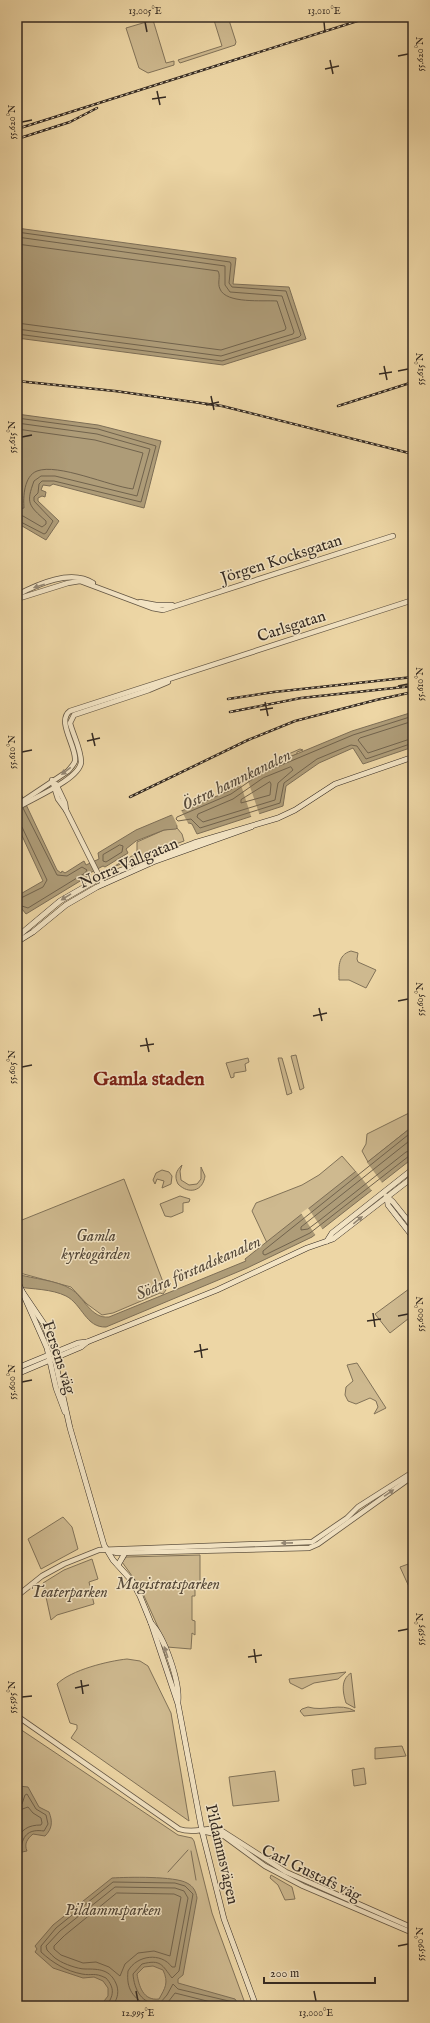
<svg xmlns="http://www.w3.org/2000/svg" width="430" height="2023" viewBox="0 0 430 2023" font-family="'IM FELL English',serif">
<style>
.green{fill:#ceb98f;stroke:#817258}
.water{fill:#ae9c78;stroke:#7d6e56;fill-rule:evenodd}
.pier{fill:#edd6a5}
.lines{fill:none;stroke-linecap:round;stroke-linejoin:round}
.shore{stroke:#71634d;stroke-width:1}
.stream{stroke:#7d6e56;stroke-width:1}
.tertiary-casing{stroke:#625543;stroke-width:6}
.secondary-casing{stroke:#342a22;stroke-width:6}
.tertiary{stroke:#f3e4c4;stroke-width:4.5}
.secondary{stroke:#f3e4c4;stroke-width:5}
.rail-casing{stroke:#342a22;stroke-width:2.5}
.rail{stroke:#f3e4c4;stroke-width:1;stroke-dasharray:3;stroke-linecap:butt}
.oneway{fill:#948773}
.ticks{fill:none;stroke:#342a22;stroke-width:1.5}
.labels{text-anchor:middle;stroke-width:3;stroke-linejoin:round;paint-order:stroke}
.street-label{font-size:16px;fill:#342a22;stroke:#f3e4c4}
.park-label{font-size:16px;font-style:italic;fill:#534738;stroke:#f3e4c4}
.water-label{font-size:17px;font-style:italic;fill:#594c3c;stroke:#f3e4c4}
.district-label{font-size:20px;font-weight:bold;fill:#7a1f14;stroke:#f3e4c4}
.neatline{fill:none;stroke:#342a22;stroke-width:1.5}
.ticks-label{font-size:10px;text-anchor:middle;fill:#342a22}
</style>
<rect width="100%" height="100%" fill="#edd6a5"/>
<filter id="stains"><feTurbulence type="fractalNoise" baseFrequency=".005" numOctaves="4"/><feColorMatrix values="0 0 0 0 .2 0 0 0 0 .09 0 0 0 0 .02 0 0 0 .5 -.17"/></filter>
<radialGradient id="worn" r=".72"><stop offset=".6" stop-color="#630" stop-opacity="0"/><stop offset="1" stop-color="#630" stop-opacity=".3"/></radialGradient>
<g class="green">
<polygon points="213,17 228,17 236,42 235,45 180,63 178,60 222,46"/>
<polygon points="153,20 166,63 174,61 174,65 148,73 139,68 126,28"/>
<polygon points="300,749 303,750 297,752 297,754 258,770 263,765"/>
<polygon points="177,828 182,834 184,841 113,867 137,853 137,842 164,830"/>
<path d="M 351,951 L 358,953 L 357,959 L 358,962 L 376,970 L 366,988 L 349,980 L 339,980 C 339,968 337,955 351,951 Z"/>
<polygon points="296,1055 304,1088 300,1090 291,1056"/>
<polygon points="248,1058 249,1062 245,1064 246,1071 234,1073 234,1077 231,1078 226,1063"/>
<polygon points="278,1058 282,1058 292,1093 287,1095"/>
<polygon points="413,1111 413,1126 368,1162 362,1151 366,1144 367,1134"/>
<polygon points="342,1156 356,1172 267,1243 252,1211 256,1203 302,1185 319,1175"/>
<path d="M 182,1165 L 180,1171 L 181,1180 L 189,1185 L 197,1184 L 201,1179 L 201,1167 L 205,1176 C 203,1191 189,1195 178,1184 C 174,1176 176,1171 182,1165 Z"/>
<polygon points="162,1170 169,1172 172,1176 171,1184 162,1188 164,1181 157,1179 155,1184 153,1180 156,1173"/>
<polygon points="124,1179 166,1290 163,1294 160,1293 113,1313 102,1315 87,1304 71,1287 20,1273 17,1266 17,1222"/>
<polygon points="180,1196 190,1199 189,1202 183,1203 183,1212 171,1217 165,1216 160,1204"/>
<polygon points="413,1286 413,1315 390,1333 375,1314"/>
<polygon points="357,1363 386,1408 374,1414 378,1407 376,1401 370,1398 356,1404 348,1401 345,1395 346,1387 353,1381 347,1365"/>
<polygon points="63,1517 72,1527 78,1549 41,1569 28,1539"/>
<polygon points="200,1555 200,1583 195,1588 195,1596 192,1596 192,1620 195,1621 195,1635 192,1633 191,1649 167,1647 140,1587 122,1562 126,1557"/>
<polygon points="92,1559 98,1579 89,1582 94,1604 57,1615 51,1620 43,1583 64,1570"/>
<polygon points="411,1563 413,1569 413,1588 410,1589 400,1567"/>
<path d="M 127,1659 L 140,1661 L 148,1666 L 171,1713 L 189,1821 L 71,1738 L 77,1729 L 77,1725 L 70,1723 L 57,1684 C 71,1670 108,1661 127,1659 Z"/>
<polygon points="346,1672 338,1679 314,1683 302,1689 290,1683 289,1679"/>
<path d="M 351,1673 L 355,1708 L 346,1703 C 343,1693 340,1680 351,1673 Z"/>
<path d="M 308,1707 C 324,1712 340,1702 355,1711 L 304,1716 L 300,1711 L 302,1709 Z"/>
<polygon points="17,1727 178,1835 192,1838 194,1841 212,1913 246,2006 17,2006"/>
<polygon points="402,1746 406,1756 375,1759 375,1748"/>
<polygon points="364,1768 366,1784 354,1786 352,1770"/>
<polygon points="275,1771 279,1801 233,1806 229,1777"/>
<polygon points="271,1875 292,1887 295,1899 285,1900 278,1885 270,1878"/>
</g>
<g class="water">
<polygon points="17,228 236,258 233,284 289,287 306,339 223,365 17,338"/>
<polygon points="17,414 98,425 161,441 144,508 53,484 50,486 43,485 41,490 46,492 45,497 42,496 38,498 38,501 59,521 46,540 17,523"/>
<polygon points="413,712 413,747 363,764 353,748 319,763 286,786 283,806 197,834 192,824 189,823 177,825 177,828 176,829 164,830 136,841 126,849 128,853 105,867 103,866 90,873 90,875 26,914 22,909 17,912 17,896 43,881 17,825 17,781 22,796 57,870 61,873 62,871 65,873 84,861 86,865 99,859 98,853 136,830 229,791 258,770 352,731"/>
<path d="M 413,1126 L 413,1158 L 312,1237 L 247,1268 L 106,1327 C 86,1328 82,1304 66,1296 C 52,1289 32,1289 17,1287 L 17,1274 C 34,1279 56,1280 71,1289 C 84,1297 91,1319 109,1317 L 246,1261 L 245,1259 Z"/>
<path d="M 17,1783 L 19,1786 L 28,1787 L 39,1807 L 49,1812 C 53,1822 52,1829 45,1836 L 33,1834 C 27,1839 24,1844 27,1851 L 17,1853 L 17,1803 L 20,1801 L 20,1794 L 17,1792 Z"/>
<path d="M 112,1878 C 128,1877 175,1876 187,1883 C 193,1886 196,1891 197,1898 L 183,1975 L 178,1979 L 178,1983 L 235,1999 L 240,2006 L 100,2006 L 108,1996 L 108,1988 L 103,1981 L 94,1977 L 83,1978 L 53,1968 L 35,1952 L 37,1949 L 35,1946 L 53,1925 ZM 153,1966 L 163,1970 C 169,1983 165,1988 159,1999 C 143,2001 139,1986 137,1974 L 144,1967 Z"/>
</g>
<g class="pier">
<polygon points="247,778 260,816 252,819 240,782"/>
<polygon points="181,810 189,825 179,827 179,829 173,816 171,814"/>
<polygon points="366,1161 383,1184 373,1192 355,1170"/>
<polygon points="308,1208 323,1230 316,1236 301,1213"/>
</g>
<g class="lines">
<g class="shore">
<polyline points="17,232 230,262 231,264 229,283 232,287 286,291 301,335 299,337 222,361 17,334"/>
<polyline points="17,237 225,266 225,285 230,292 282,296 294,332 293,334 221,356 17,329"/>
<path d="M 17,244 L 218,271 C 221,276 217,283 220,289 C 226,304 263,300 277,301 L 286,328 L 285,330 L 221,350 L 17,323"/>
<polyline points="17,418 98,429 156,446 141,502 54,481 42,481 39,484 38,493 34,497 34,501 53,521 46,533 44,534 17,520"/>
<path d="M 17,423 L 97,434 L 150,449 L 137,496 L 55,476 L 41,476 L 34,481 C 26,503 28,505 46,521 L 46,524 L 42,527 L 23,516 L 17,515"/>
<path d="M 17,429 L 95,440 L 143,453 L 133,489 C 109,486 58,463 37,471 C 24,476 23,497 24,508 L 17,509"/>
<polyline points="413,716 353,735 260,774 231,794 177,817 176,819 178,821 191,819 200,828 280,803 284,783 317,759 351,745 357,746 366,759 413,743"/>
<polyline points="413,721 360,738 358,740 368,753 413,738"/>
<polygon points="291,767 293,770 278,783 275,800 203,822 197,817 198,814 233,799 263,778"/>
<polygon points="270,782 271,784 270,795 241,803 241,800"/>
<polyline points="17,824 22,827 47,880 43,887 17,900"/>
<polygon points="120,845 123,846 122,852 106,862 103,861 103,855"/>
<polyline points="17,908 22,906 28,908 85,873 87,870 82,867 67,876 57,875 23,808"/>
<polyline points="413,1131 263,1251 263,1254 265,1255 310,1233 409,1156 413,1155"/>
<polyline points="413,1138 301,1227 301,1230 308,1229 320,1220 406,1152 413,1150"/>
<path d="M 17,1806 L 22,1804 L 25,1795 L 27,1794 L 36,1809 L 46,1815 L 48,1824 L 44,1831 C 30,1829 23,1834 21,1848 L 17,1849"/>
<path d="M 17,1811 L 28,1807 L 33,1813 L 41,1818 L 42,1823 L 41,1825 C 29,1825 20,1829 17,1842"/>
<polygon points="117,1893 174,1894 181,1897 170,1956 154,1951 138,1953 125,1964 120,1976 109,1967 96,1962 83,1963 61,1955 54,1949 54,1946 64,1936"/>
<path d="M 106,2006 C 114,1996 115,1988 106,1978 C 94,1972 92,1976 82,1974 C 66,1971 53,1963 41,1952 L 41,1946 L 56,1928 L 113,1882 L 175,1883 L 185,1886 L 193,1894 L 179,1971 L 172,1978 C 162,1965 161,1959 142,1964 L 133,1974 C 134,1989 142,2006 160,2003 L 167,1995 L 173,1984 L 178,1989 L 233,2002 L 235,2006"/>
<path d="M 112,2006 C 117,2000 119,1994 117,1986 C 111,1969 99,1969 85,1969 C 78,1969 64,1964 58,1960 C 54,1958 50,1953 47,1950 L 46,1946 L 60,1931 L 115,1887 L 175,1888 L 184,1891 L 188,1898 L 175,1967 L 172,1967 C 161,1952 137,1955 128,1971 C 126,1989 133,1998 148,2006"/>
<polyline points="165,2006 175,1993 227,2006"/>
</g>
<g class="stream">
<polyline points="191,1851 196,1880"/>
<polyline points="168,1872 188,1850"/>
</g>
<g class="tertiary-casing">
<g id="tertiary">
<path d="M 17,595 C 38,584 71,569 93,583"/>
<polyline points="17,599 68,583 80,581 152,608 163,610 393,536"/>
<polyline points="140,602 156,605 172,605"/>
<polyline points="52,780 58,799 66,810 103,884"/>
<polyline points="56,784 65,803 66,810"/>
<path d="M 17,805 L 68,771 C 70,768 74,765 75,761 C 77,747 56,721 70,711 L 413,600"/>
<path d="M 17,808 C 31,799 80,779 81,762 C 81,749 73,735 70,723 L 74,715 L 149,690 L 168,682"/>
<polyline points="110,1551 117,1553 309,1548 318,1544 413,1476"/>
<polyline points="17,1596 42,1576 64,1564 99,1550 312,1542 347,1518 358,1507 413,1472"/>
<path d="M 17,1716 L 179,1829 C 196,1835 207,1825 222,1831 L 286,1872 L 413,1928"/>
<polyline points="202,1831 224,1836 265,1866 303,1886 413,1933"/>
</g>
</g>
<g class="secondary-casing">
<g id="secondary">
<polyline points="17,937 60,901 100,878 194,843 278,818 295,810 335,784 413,757"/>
<polyline points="17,942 33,932 66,905 97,887 153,862 251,827"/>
<polyline points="386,1196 393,1202 413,1227"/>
<polyline points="387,1197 388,1205 413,1237"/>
<polyline points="327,1241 332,1233 413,1169"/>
<polyline points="17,1280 47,1348 56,1388 65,1412"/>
<polyline points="21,1290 44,1324 52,1347 70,1428 104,1545 113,1560 132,1581 140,1596 151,1623 178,1704 202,1831 224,1919 256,2006"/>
<polyline points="17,1368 78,1343 87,1342"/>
<polyline points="17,1374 81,1347 87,1342 217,1290 307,1248 333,1239 413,1177"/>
<polyline points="118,1565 125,1553"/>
<path d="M 151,1623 C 165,1638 180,1682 178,1702"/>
</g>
</g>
<use href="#tertiary" class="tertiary"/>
<use href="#secondary" class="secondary"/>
<g class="rail-casing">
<g id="rail">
<polyline points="17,129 370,17"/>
<polyline points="17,139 70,122 97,108"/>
<polyline points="17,381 115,391 222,406 413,454"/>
<polyline points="338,406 413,382"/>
<polyline points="228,699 274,692 413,677"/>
<polyline points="230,712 301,698 413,686"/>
<polyline points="130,797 248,740 295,721 376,700 413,692"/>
</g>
</g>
<use href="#rail" class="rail"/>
</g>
<defs><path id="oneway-solid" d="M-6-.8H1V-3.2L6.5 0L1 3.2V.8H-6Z"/></defs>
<g class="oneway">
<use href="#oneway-solid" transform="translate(39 586) rotate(162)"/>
<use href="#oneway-solid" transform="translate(66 771) rotate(142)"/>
<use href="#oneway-solid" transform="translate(66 897) rotate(148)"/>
<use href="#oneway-solid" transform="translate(358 1220) rotate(-39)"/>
<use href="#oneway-solid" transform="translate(389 1493) rotate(-35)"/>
<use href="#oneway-solid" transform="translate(287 1543) rotate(179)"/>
<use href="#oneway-solid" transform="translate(166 1652) rotate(-109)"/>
</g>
<path class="ticks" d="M 145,22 L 147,32M 324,22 L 325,32M 398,56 L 408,54M 330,60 L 333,74M 325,69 L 339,66M 157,91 L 160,105M 152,99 L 166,97M 22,122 L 32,120M 384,366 L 387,380M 398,371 L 408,369M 379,374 L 392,372M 211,396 L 214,410M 206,405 L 219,402M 22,437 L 32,435M 398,686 L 408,684M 265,702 L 268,716M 260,710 L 273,708M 92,733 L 95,746M 87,741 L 100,738M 22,752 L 32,750M 398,1001 L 408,999M 319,1008 L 322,1021M 313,1016 L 327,1013M 146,1038 L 149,1052M 140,1046 L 154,1044M 22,1067 L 32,1065M 373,1313 L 375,1327M 398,1316 L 408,1314M 367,1321 L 381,1319M 200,1344 L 202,1358M 194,1352 L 208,1349M 22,1382 L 32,1380M 398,1631 L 408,1629M 254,1649 L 256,1663M 248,1657 L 262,1655M 81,1680 L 83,1694M 75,1688 L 89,1685M 22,1697 L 32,1696M 398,1946 L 408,1944M 136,1991 L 138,2001M 314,1991 L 316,2001"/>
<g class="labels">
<g class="street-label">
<text transform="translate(281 558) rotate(-18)" y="6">Jörgen Kocksgatan</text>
<text transform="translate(291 625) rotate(-18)" y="6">Carlsgatan</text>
<text transform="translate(128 862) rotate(-23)" y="6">Norra Vallgatan</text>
<text transform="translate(60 1357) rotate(72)" y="6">Fersens väg</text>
<text transform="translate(223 1854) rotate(77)" y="6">Pildammsvägen</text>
<text transform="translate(312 1872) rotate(26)" y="6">Carl Gustafs väg</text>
</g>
<g class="park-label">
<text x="96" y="1241">Gamla<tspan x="96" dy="18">kyrkogården</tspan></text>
<text x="168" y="1589">Magistratsparken</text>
<text x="69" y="1597">Teaterparken</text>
<text x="113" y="1915">Pildammsparken</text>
</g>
<g class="water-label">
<text transform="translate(236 779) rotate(-26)" y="6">Östra hamnkanalen</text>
<text transform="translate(198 1267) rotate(-24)" y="6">Södra förstadskanalen</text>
</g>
<g class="district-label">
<text x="149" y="1085">Gamla staden</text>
</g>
</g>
<rect width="430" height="2023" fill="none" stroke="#edd6a5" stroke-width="44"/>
<path d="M264 1977v6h111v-6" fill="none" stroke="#342a22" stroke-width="2"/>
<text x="270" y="1977" font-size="12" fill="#342a22" stroke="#f3e4c4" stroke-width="3" paint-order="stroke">200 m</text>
<rect x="22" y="22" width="386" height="1979" class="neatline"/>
<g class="ticks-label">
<text x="145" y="14">13.005°E</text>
<text x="324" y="14">13.010°E</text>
<text transform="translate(419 54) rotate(-90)" y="4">55.620°N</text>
<text transform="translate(11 122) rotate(-90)" y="4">55.620°N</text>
<text transform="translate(419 369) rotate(-90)" y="4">55.615°N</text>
<text transform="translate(11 437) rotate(-90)" y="4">55.615°N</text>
<text transform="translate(419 684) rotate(-90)" y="4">55.610°N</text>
<text transform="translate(11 752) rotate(-90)" y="4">55.610°N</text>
<text transform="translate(419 999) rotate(-90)" y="4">55.605°N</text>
<text transform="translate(11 1067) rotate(-90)" y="4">55.605°N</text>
<text transform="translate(419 1314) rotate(-90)" y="4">55.600°N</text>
<text transform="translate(11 1382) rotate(-90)" y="4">55.600°N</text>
<text transform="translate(419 1629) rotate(-90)" y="4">55.595°N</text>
<text transform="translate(11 1697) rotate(-90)" y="4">55.595°N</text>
<text transform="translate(419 1944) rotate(-90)" y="4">55.590°N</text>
<text x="138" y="2016">12.995°E</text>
<text x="316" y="2016">13.000°E</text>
</g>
<rect width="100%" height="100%" filter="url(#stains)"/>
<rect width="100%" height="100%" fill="url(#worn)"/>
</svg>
